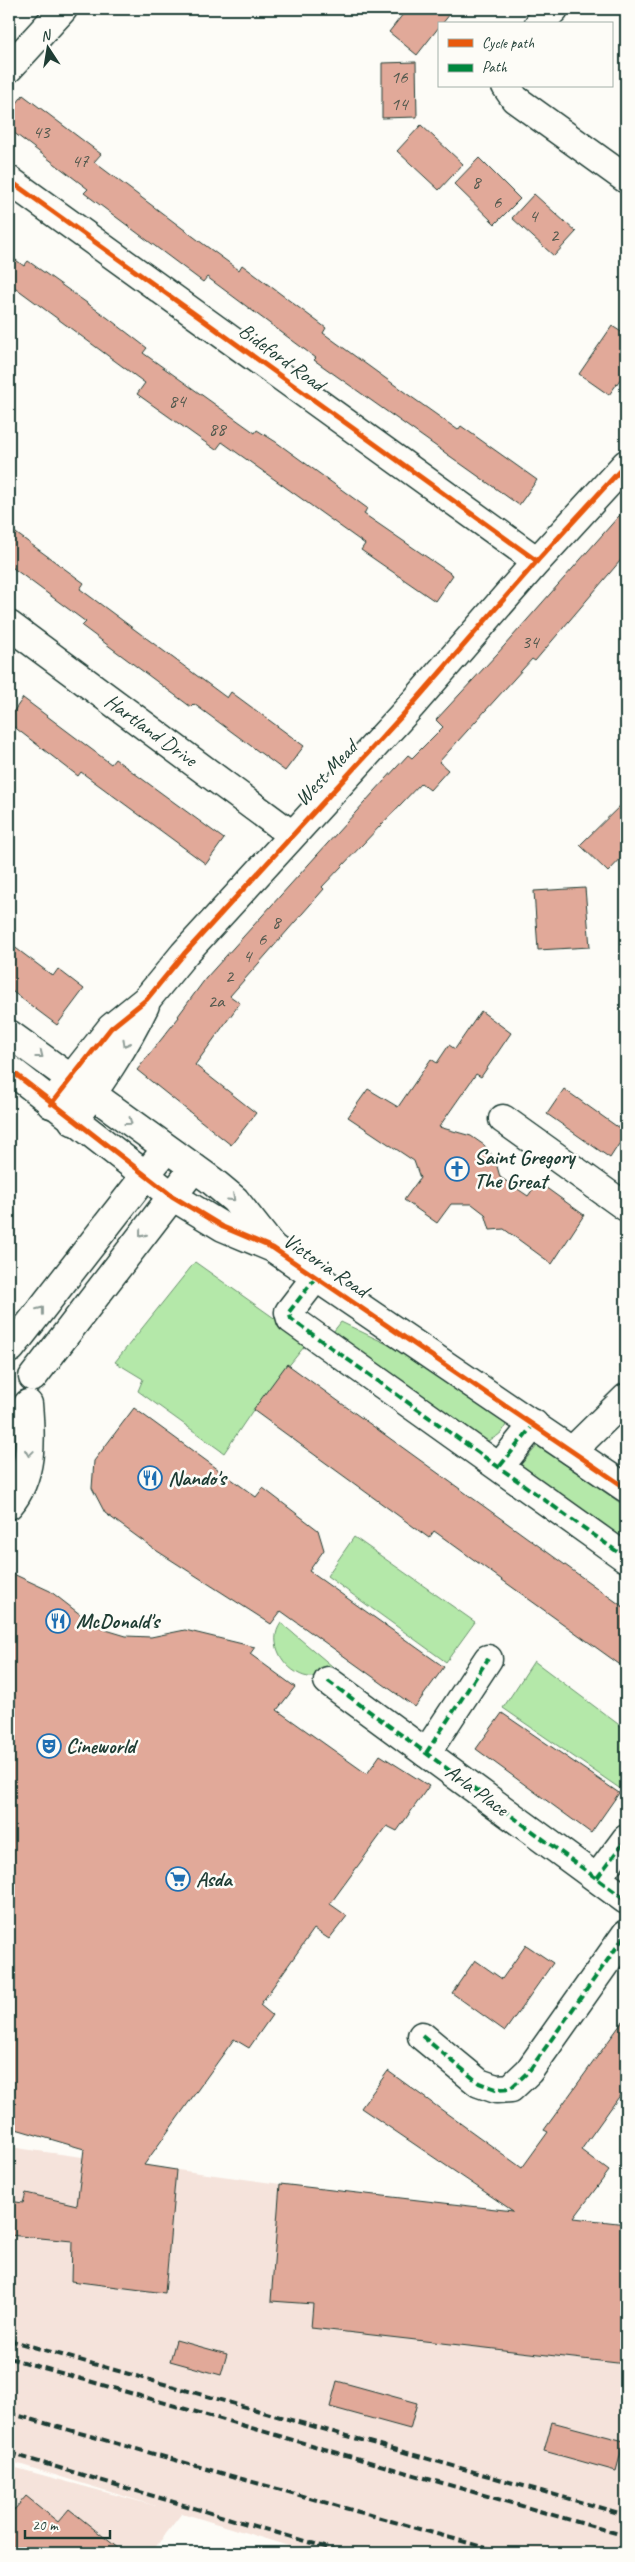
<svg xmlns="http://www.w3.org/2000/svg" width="635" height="2562" viewBox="0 0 635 2562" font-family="Caveat,sans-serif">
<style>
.built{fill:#f5e3db}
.green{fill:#b4e8a9;stroke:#6a926e}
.building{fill:#e1a999;stroke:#1f3d34}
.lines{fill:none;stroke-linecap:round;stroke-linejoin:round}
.street-casing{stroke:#1f3d34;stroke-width:31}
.secondary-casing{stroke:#1f3d34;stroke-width:31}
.street{stroke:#fdfcf7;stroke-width:28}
.secondary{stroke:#fdfcf7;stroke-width:28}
.rail{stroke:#1f3d34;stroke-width:4;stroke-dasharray:8 4;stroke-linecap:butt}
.quiet{stroke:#00873e;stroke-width:4;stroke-dasharray:8 4;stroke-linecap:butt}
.cycleway-casing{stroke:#fdfcf7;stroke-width:8}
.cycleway{stroke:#e8590c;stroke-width:5}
.oneway{stroke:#8e9c96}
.labels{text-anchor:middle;stroke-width:5;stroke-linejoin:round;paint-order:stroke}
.number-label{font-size:19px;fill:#50584d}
.street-label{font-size:21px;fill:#1f3d34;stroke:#fdfcf7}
.poi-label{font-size:21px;font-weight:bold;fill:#1f3d34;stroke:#fdfcf7;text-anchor:start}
</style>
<rect width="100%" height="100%" fill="#fdfcf7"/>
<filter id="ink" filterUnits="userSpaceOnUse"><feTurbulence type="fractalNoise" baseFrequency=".02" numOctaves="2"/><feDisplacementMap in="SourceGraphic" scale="10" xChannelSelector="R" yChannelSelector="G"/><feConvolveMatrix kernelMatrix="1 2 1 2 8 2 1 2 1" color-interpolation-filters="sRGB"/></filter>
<g filter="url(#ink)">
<polygon class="built" points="9,2147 280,2184 626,2224 626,2553 311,2553 182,2513 151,2553 9,2553 9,2466 156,2506 9,2461"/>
<g class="green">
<polygon points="195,1262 308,1342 253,1410 224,1453 138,1391 143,1379 115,1362"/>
<path d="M 341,1322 L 416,1358 L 507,1420 C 505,1433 497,1437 485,1442 L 333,1332 Z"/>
<polygon points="538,1445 626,1507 626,1546 518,1468"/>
<polygon points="354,1537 475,1622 446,1662 327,1576"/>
<path d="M 281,1623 L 332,1666 C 324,1672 315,1680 304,1676 C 283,1669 267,1642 281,1623 Z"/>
<polygon points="534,1661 626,1730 625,1792 503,1708"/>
</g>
<g class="building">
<polygon points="407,9 454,9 442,24 439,24 439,27 417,55 389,32"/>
<polygon points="416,62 417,117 382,118 382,63"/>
<polygon points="23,95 101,154 94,162 202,243 239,270 242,265 326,328 323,333 403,391 458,430 461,426 537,480 519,505 314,360 316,358 207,277 203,282 84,193 88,189 9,129 9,114"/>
<polygon points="421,125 463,164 439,190 397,151"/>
<polygon points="479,158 520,199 495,224 454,184"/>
<polygon points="534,194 576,232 554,256 512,218"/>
<polygon points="9,255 24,266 28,261 108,318 147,348 143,353 255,433 257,430 276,442 367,508 364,514 453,575 435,601 361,550 365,544 222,442 216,450 137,394 145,383 9,283"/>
<polygon points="612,326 626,335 626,371 609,395 579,374"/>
<polygon points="626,508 626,554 535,661 532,659 439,762 448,770 430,790 421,783 322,887 324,889 230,996 240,1003 195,1065 256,1113 231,1145 137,1070 179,1017 178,1016 206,978 374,792 408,755 412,758 443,727 436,720 497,654"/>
<polygon points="9,528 84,583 80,589 227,698 231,692 304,746 285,771 194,704 191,707 82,626 86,622 9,565"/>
<polygon points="23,698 111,764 115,759 224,839 206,864 81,772 78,776 9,723 9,718"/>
<polygon points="626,800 626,853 608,872 580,845"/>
<polygon points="585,888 590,947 538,950 534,891"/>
<polygon points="9,943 53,976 58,969 84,989 57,1025 9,989"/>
<polygon points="481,1011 511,1033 481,1077 476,1074 439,1127 471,1136 484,1145 495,1159 500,1177 528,1196 538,1182 584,1215 552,1264 504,1229 490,1230 485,1214 472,1204 451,1204 437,1223 404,1200 420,1178 414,1161 348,1117 368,1089 398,1107 431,1059 437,1063 449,1045 455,1049"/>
<polygon points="564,1089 626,1133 610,1158 547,1114"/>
<polygon points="287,1364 626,1609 626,1669 434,1531 429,1538 253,1410"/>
<polygon points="134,1408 256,1497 263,1488 318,1530 324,1550 309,1571 444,1667 415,1707 281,1611 271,1624 154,1549 105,1513 92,1488 94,1461"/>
<polygon points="9,1572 50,1591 90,1622 106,1630 126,1636 151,1637 185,1630 255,1647 250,1654 295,1687 277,1710 367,1774 380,1755 429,1786 397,1831 387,1826 330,1904 347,1916 329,1939 314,1929 260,2005 272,2015 249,2048 234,2039 144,2165 176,2170 165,2293 71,2281 72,2241 9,2235 9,2201 23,2203 26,2193 77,2205 84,2149 9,2127"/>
<polygon points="502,1713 619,1793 591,1833 476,1749"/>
<polygon points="526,1945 553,1963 505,2031 452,1993 475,1960 502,1979"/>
<polygon points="626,2017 626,2087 581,2150 609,2171 574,2218 626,2224 626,2364 311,2328 313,2304 271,2301 280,2184 513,2211 361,2108 388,2071 522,2168 548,2132 544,2130"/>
<polygon points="176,2340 227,2354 221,2375 170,2361"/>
<polygon points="337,2381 417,2403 410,2429 330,2407"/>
<polygon points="552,2422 624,2441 616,2471 544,2451"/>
<polygon points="26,2496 58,2522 69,2509 124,2553 17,2553 9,2547 9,2516"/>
</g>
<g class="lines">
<g class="street-casing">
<g id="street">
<polyline points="539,24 554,9"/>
<polyline points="9,68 63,9"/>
<polyline points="506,86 515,99 626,179"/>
<polyline points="9,180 537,561"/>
<polyline points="9,625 292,835"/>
<polyline points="51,1104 111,1028 147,999 184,954 411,706 537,561 626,464"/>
<polyline points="503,1119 626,1207"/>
<path d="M 73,1121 C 100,1083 125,1047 145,1005"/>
<polyline points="316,1277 289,1312 291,1319 626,1558"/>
<polyline points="11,1348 166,1149"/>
<polyline points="33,1377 194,1168"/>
<polyline points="572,1451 626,1398"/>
<polyline points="500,1466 534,1424"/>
<path d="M 9,1505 C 33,1477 31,1439 28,1404"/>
<polyline points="328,1681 626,1900"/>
<polyline points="426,1753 488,1659"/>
<polyline points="597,1878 626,1839"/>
<polyline points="422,2036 479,2083 496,2089 511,2088 529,2071 626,1934"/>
</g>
</g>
<g class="secondary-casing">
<g id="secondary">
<polyline points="9,1034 211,1180 235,1200 272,1247"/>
<polyline points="9,1069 172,1196 223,1227 273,1248 626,1488"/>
</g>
</g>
<use href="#street" class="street"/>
<use href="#secondary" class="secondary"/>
<g class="rail">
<polyline points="9,2340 626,2515"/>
<polyline points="9,2358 626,2536"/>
<polyline points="9,2413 504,2553"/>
<polyline points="9,2453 345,2553"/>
</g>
<g class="quiet">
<polyline points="316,1277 289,1312 291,1319 626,1558"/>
<polyline points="500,1466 534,1424"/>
<polyline points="328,1681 626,1900"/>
<polyline points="426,1753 488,1659"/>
<polyline points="597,1878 626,1839"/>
<polyline points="422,2036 479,2083 496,2089 511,2088 529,2071 626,1934"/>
</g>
<g class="cycleway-casing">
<g id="cycleway">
<polyline points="9,180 537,561"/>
<polyline points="9,1069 172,1196 223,1227 273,1248 626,1488"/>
<polyline points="51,1104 111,1028 147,999 184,954 411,706 537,561 626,464"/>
</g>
</g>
<use href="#cycleway" class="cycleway"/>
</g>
<defs><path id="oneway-chevron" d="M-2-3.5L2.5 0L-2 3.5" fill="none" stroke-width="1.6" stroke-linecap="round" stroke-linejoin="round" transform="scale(1.25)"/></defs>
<g class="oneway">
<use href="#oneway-chevron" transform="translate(126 1043) rotate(120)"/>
<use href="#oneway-chevron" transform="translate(40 1055) rotate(38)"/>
<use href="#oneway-chevron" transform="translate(129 1122) rotate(36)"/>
<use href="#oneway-chevron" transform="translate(232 1198) rotate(43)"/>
<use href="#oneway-chevron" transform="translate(142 1234) rotate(128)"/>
<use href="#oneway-chevron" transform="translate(41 1310) rotate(-52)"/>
<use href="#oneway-chevron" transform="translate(29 1453) rotate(98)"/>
</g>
</g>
<defs>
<g id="church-ring" transform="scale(1.25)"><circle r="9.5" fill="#fdfcf7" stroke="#1f6fb2" stroke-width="1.5"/><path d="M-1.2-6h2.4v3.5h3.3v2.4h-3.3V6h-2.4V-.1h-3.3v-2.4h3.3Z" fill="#1f6fb2"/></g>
<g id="restaurant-ring" transform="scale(1.25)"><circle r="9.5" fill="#fdfcf7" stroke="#1f6fb2" stroke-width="1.5"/><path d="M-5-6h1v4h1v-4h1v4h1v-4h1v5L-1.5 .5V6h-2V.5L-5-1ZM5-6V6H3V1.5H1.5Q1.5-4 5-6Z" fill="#1f6fb2"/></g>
<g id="theatre-ring" transform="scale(1.25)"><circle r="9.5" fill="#fdfcf7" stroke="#1f6fb2" stroke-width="1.5"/><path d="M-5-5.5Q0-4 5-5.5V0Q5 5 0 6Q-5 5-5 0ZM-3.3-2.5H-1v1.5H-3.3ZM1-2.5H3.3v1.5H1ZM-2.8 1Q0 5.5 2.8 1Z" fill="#1f6fb2"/></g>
<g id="supermarket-ring" transform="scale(1.25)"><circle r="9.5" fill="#fdfcf7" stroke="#1f6fb2" stroke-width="1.5"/><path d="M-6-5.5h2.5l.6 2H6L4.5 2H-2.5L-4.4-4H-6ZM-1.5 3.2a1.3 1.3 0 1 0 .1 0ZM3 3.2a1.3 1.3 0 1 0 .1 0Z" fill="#1f6fb2"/></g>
</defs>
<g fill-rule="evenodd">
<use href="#church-ring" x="457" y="1169"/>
<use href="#restaurant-ring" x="150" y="1478"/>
<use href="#restaurant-ring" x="58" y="1621"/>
<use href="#theatre-ring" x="49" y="1746"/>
<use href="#supermarket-ring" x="178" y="1879"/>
</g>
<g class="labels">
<g class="number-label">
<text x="399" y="83">16</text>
<text x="399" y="110">14</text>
<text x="41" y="138">43</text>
<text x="80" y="167">47</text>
<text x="476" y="188">8</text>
<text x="497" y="208">6</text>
<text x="533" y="222">4</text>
<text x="554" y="241">2</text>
<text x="177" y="407">84</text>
<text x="217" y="435">88</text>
<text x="530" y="648">34</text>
<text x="276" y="928">8</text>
<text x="262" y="945">6</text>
<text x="247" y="962">4</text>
<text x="229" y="982">2</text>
<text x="216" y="1007">2a</text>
</g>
<g class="street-label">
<text transform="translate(282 357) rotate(36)" y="7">Bideford Road</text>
<text transform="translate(151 730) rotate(36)" y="7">Hartland Drive</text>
<text transform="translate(326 773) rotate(-47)" y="7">West Mead</text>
<text transform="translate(326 1265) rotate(34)" y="7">Victoria Road</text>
<text transform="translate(477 1790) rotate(36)" y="7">Arla Place</text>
</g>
<g class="poi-label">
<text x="474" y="1164">Saint Gregory<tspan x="474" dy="24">The Great</tspan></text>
<text x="168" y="1485">Nando's</text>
<text x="76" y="1628">McDonald's</text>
<text x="66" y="1753">Cineworld</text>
<text x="196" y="1886">Asda</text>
</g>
</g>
<rect width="635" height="2562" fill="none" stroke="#fdfcf7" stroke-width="30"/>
<rect x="15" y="15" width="605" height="2532" fill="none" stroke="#1f3d34" stroke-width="2" filter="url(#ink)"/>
<rect x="438" y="22" width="175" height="65" fill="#fdfcf7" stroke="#a4b0a9"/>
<rect x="448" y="39" width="25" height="8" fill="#e8590c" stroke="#a4b0a9"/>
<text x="482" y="48" font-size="15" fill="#1f3d34">Cycle path</text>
<rect x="448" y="64" width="25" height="8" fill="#00873e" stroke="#a4b0a9"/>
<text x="482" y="72" font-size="15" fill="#1f3d34">Path</text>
<g transform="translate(48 48) rotate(348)" stroke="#fdfcf7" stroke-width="4" paint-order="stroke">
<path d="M0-4L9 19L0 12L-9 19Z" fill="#1f3d34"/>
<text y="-8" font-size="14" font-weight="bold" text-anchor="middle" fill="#1f3d34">N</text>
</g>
<path d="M25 2530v8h85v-8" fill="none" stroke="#1f3d34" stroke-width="2.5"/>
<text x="32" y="2530" font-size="15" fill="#1f3d34" stroke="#fdfcf7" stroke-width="4" paint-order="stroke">20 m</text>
</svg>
